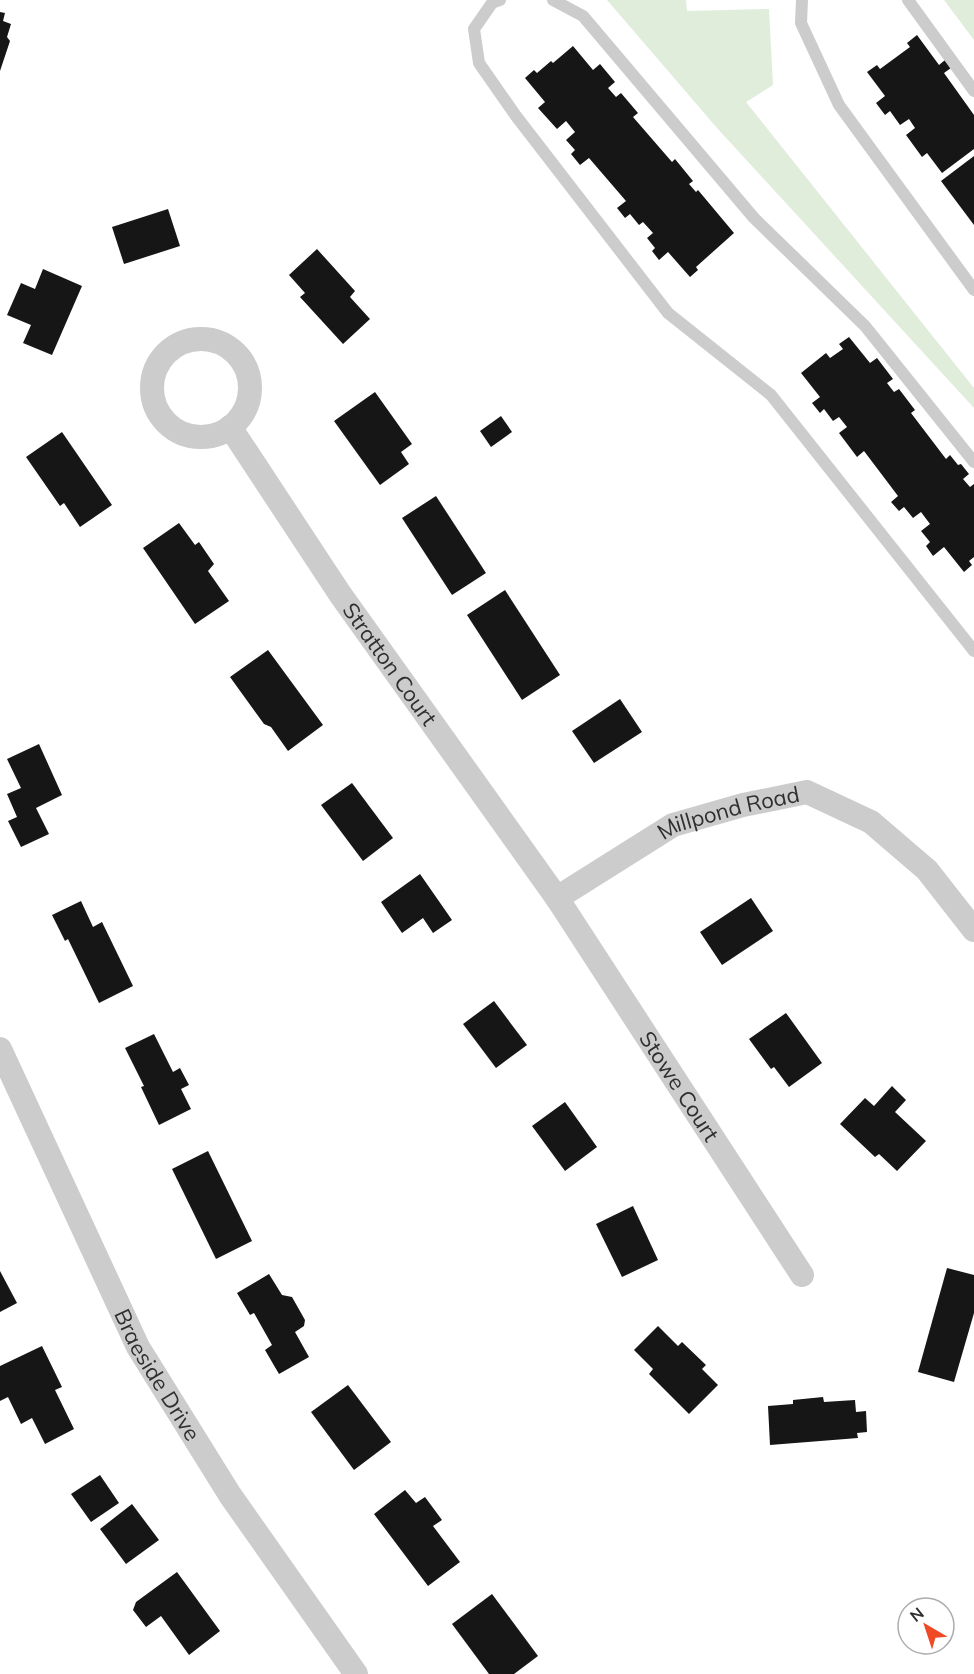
<svg xmlns="http://www.w3.org/2000/svg" width="974" height="1674" viewBox="0 0 974 1674" font-family="Mulish,sans-serif">
<style>
.green{fill:#e0eddb}
.building{fill:#161616}
.lines{fill:none;stroke-linecap:round;stroke-linejoin:round}
.service{stroke:#ccc;stroke-width:12}
.minor{stroke:#ccc;stroke-width:24}
.labels{text-anchor:middle;stroke-width:6;stroke-linejoin:round;paint-order:stroke}
.street-label{font-size:22px;fill:#2f2f2f;stroke:#fff}
</style>
<rect width="100%" height="100%" fill="#fff"/>
<g class="green">
<polygon points="607,0 686,0 687,11 769,9 773,85 746,102 974,388 974,408 717,128"/>
<polygon points="944,0 974,0 974,40"/>
</g>
<g class="building">
<polygon points="0,12 5,13 3,21 11,24 7,37 10,41 0,71"/>
<polygon points="917,35 939,65 945,60 951,68 944,73 974,115 974,149 942,173 927,153 922,157 906,135 915,128 909,119 900,125 890,111 885,115 876,103 885,96 867,72 877,65 880,69 910,47 907,43"/>
<polygon points="573,46 593,70 600,64 615,82 608,88 616,97 621,93 638,113 633,117 672,162 675,159 693,181 689,184 696,192 698,190 734,233 696,267 698,270 690,277 668,252 659,260 652,251 655,248 647,238 653,233 643,222 639,225 630,214 625,218 617,208 626,201 589,158 580,165 571,154 575,150 566,140 575,132 566,121 557,129 538,108 545,102 525,78 534,70 537,73 551,61 553,63"/>
<polygon points="974,156 974,225 941,181"/>
<polygon points="168,209 180,246 124,264 112,227"/>
<polygon points="317,249 355,291 350,297 370,319 343,344 300,297 305,293 289,275"/>
<polygon points="43,269 82,286 52,355 23,343 31,325 7,315 21,283 35,289"/>
<polygon points="849,337 870,363 877,358 893,379 887,383 894,392 899,389 915,410 911,413 946,459 950,455 958,465 961,464 969,474 963,479 970,487 974,484 974,557 969,561 972,565 964,572 944,547 933,556 926,546 930,542 921,531 930,524 921,512 913,518 904,507 899,511 891,502 898,496 864,451 857,457 839,433 847,427 839,417 833,421 824,409 820,413 812,403 820,397 801,373 826,353 830,358 843,349 839,344"/>
<polygon points="375,392 412,444 401,452 409,464 380,485 334,421"/>
<polygon points="501,416 512,432 491,447 480,431"/>
<polygon points="62,432 112,505 80,527 64,503 60,506 26,457"/>
<polygon points="436,496 486,573 452,595 402,518"/>
<polygon points="179,523 195,545 199,542 214,564 208,571 229,601 195,624 143,548"/>
<polygon points="505,590 560,675 522,700 467,615"/>
<polygon points="268,650 323,725 288,751 271,727 264,724 230,677"/>
<polygon points="620,699 642,732 594,763 572,731"/>
<polygon points="39,744 62,795 36,808 49,834 21,847 8,821 17,817 7,794 21,788 7,759"/>
<polygon points="352,783 393,838 363,861 321,805"/>
<polygon points="420,874 452,920 433,933 423,918 402,933 381,902"/>
<polygon points="751,898 773,931 722,965 700,932"/>
<polygon points="81,901 93,927 102,922 133,986 99,1003 68,939 65,941 52,915"/>
<polygon points="494,1001 527,1045 496,1068 463,1024"/>
<polygon points="786,1013 822,1063 789,1087 774,1067 771,1069 749,1039"/>
<polygon points="154,1034 173,1072 180,1068 189,1085 181,1089 191,1109 159,1125 141,1087 144,1086 125,1048"/>
<polygon points="892,1086 906,1100 895,1112 926,1141 897,1171 879,1154 875,1157 840,1124 865,1098 874,1106"/>
<polygon points="565,1102 597,1147 565,1171 532,1126"/>
<polygon points="208,1151 252,1241 216,1259 172,1169"/>
<polygon points="633,1206 658,1260 622,1277 596,1224"/>
<polygon points="947,1268 974,1275 974,1313 954,1382 918,1372"/>
<polygon points="0,1271 17,1303 0,1312"/>
<polygon points="269,1274 282,1295 292,1297 305,1320 304,1326 295,1332 309,1357 279,1374 265,1350 272,1345 254,1313 250,1315 237,1293"/>
<polygon points="658,1326 678,1346 682,1342 706,1365 702,1369 718,1385 689,1414 649,1374 653,1369 634,1350"/>
<polygon points="42,1346 62,1387 55,1390 74,1429 45,1444 32,1418 21,1424 8,1397 0,1401 0,1366"/>
<polygon points="348,1385 391,1442 354,1470 311,1412"/>
<polygon points="823,1397 824,1402 855,1400 856,1412 866,1411 867,1432 857,1433 858,1438 770,1445 768,1406 793,1404 793,1400"/>
<polygon points="100,1475 119,1503 91,1522 71,1494"/>
<polygon points="405,1490 416,1503 425,1497 442,1520 433,1526 460,1562 428,1586 374,1514"/>
<polygon points="132,1504 159,1540 126,1564 100,1529"/>
<polygon points="177,1572 220,1631 189,1655 161,1616 146,1627 133,1610 136,1602"/>
<polygon points="492,1594 538,1656 514,1674 489,1674 452,1624"/>
</g>
<g class="lines">
<g class="service">
<polyline points="500,0 492,3 474,29 479,63 516,116 668,313 771,395 974,651"/>
<polyline points="553,0 583,16 754,218 865,326 974,462"/>
<polyline points="802,0 801,23 839,105 974,290"/>
<polyline points="908,0 974,91"/>
</g>
<g class="minor">
<circle cx="201" cy="388" r="49"/>
<path id="s1" d="M 230,427 L 340,594 L 557,898 L 802,1275"/>
<path id="s2" d="M 557,898 L 673,825 L 743,805 L 807,792 L 871,822 L 927,870 L 974,930"/>
<path id="s3" d="M 0,1049 L 138,1347 L 230,1495 L 356,1674"/>
</g>
</g>
<g class="labels">
<g class="street-label">
<text dy="8" stroke="none"><textPath href="#s1" startOffset="286">Stratton Court</textPath></text>
<text dy="8" stroke="none"><textPath href="#s2" startOffset="194">Millpond Road</textPath></text>
<text dy="8" stroke="none"><textPath href="#s1" startOffset="798">Stowe Court</textPath></text>
<text dy="8" stroke="none"><textPath href="#s3" startOffset="362">Braeside Drive</textPath></text>
</g>
</g>
<g transform="translate(926 1626) rotate(321)"><circle r="28" fill="#ffffff" stroke="#acacac" stroke-width="1.5"/>
<path d="M0-4.5L10 22L0 15L-10 22Z" fill="#f04926"/>
<text y="-9" font-size="16" font-weight="bold" text-anchor="middle" fill="#2f2f2f">N</text>
</g>
</svg>
